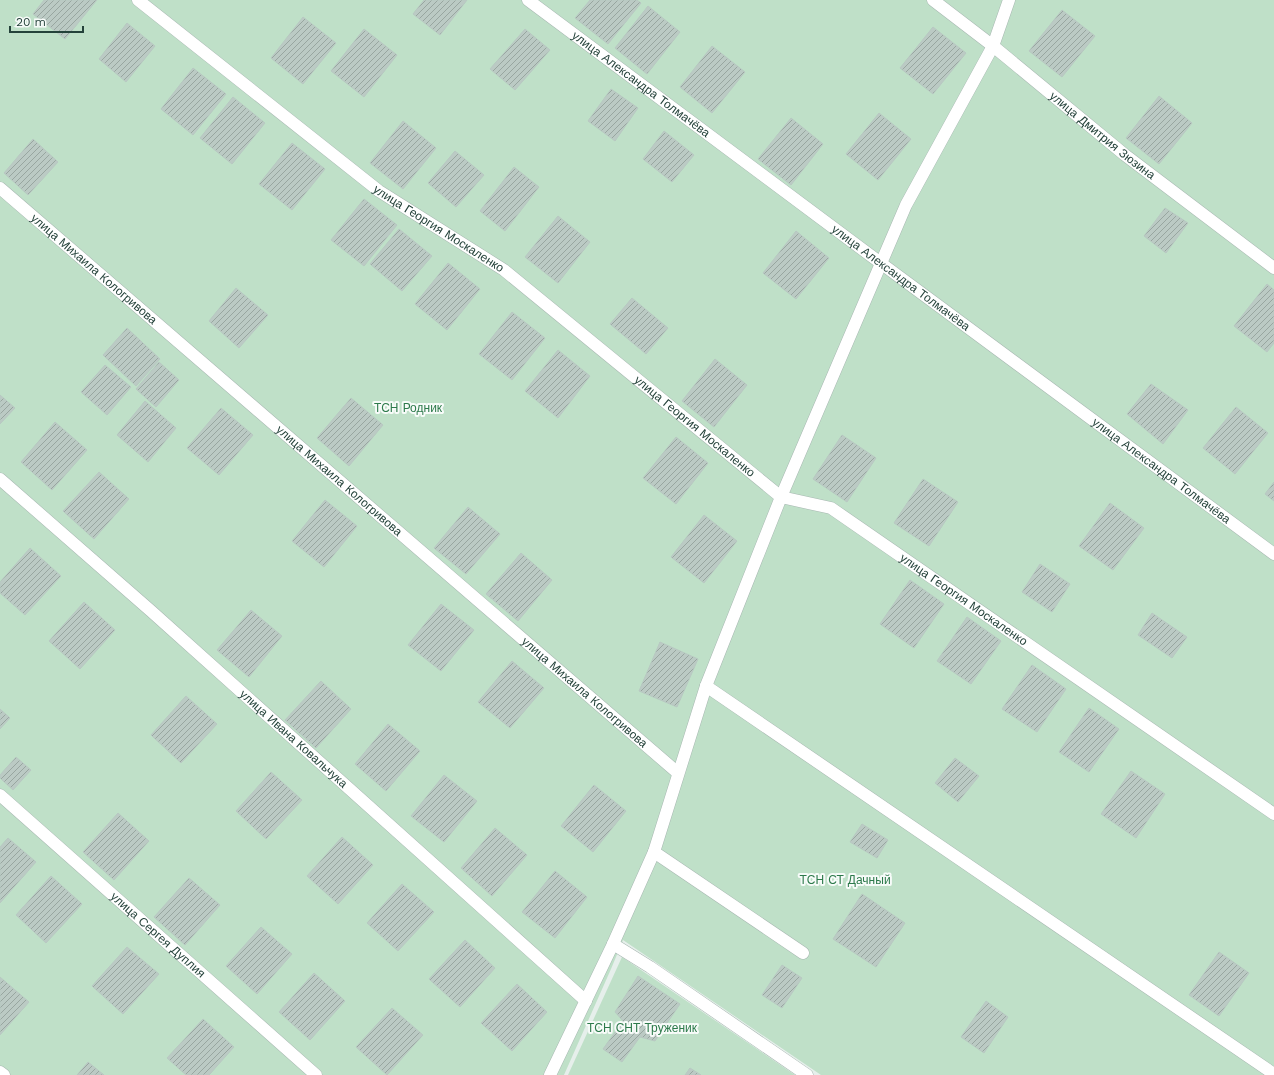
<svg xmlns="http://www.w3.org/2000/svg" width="1274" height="1075" viewBox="0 0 1274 1075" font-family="'Work Sans',sans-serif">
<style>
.garden{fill:#bfe0c8}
.building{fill:url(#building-hatch);stroke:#b8c9c2}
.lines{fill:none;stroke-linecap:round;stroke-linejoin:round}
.minor-casing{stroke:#a8b8b2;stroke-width:13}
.minor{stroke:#fff;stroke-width:12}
.labels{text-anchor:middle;stroke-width:4;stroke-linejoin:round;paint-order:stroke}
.street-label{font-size:12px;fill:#24423a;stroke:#f7fbf9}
.park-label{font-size:12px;fill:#2d7a4b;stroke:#f7fbf9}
</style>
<defs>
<pattern id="building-hatch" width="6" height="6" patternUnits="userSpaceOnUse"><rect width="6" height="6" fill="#bbcac4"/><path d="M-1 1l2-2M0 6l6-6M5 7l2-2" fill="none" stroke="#98a6a0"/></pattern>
</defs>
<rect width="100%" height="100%" fill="#e6efeb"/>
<g class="garden">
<polygon points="0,0 1274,0 1274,1075 821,1075 623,940 611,969 564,1075 0,1075"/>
<polygon points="622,957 795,1075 568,1075"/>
</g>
<g class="building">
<polygon points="44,0 97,0 65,39 33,14"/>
<polygon points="424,0 467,0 440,35 413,14"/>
<polygon points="590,0 637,0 641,3 608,44 575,18"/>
<polygon points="648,6 680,32 647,74 615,48"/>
<polygon points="1062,10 1095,36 1062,77 1029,51"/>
<polygon points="303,17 336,43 303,84 271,58"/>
<polygon points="127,23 155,46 126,82 99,59"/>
<polygon points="933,27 966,53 933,94 900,68"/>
<polygon points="364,29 397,55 364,97 331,71"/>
<polygon points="525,29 550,50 515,90 490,69"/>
<polygon points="712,46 745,72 712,113 680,87"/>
<polygon points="193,68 226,94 193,135 161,109"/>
<polygon points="611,89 638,108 615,141 588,121"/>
<polygon points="1159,96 1192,123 1159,164 1126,138"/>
<polygon points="233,97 265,123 232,164 200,138"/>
<polygon points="879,113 911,139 878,180 846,154"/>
<polygon points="791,118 823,144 791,185 758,159"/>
<polygon points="403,121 436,148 403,189 370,163"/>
<polygon points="664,131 694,155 672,182 643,159"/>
<polygon points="33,139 58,162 28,195 4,173"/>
<polygon points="292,143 325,169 292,210 259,184"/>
<polygon points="455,151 484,175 456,207 428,183"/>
<polygon points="514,167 539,187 505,231 480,211"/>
<polygon points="364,199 397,225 364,266 331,240"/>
<polygon points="1165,208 1188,223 1166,253 1144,236"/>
<polygon points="558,216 590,242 558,283 525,257"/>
<polygon points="399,229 432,256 402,291 370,264"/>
<polygon points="796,231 829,258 796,299 763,273"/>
<polygon points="448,263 480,289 447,330 415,304"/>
<polygon points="1267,284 1274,290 1274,343 1267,352 1234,326"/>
<polygon points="236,288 268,315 239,348 209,321"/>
<polygon points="632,298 668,328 646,354 610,324"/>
<polygon points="512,312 545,338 512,380 479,354"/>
<polygon points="127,328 160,359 136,386 103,355"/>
<polygon points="558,350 590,376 558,418 525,391"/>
<polygon points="715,359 747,385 714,427 682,401"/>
<polygon points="159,362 179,380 156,407 136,389"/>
<polygon points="105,365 131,387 107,415 81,392"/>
<polygon points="1151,384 1188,410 1163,444 1127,414"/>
<polygon points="0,395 15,408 0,424"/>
<polygon points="351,398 383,425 349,466 317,438"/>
<polygon points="145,401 176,428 148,462 117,435"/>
<polygon points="1236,407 1268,433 1235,474 1203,448"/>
<polygon points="221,408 253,435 219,475 187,448"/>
<polygon points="55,422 87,450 52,490 21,462"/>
<polygon points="842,435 876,458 847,502 813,479"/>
<polygon points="676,437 708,463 676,504 643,478"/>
<polygon points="99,472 129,499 94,539 63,511"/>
<polygon points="923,479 958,502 929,546 894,523"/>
<polygon points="1274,482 1274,501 1265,494"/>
<polygon points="325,500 357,526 324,567 292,541"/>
<polygon points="1110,503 1144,528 1113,570 1079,546"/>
<polygon points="468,507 500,534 466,574 434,548"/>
<polygon points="704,515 737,541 704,583 671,557"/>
<polygon points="30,548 61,576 25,615 0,593 0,582"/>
<polygon points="521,553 552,580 518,621 486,594"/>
<polygon points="1040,564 1070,584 1052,612 1022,592"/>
<polygon points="910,580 944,604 914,648 880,624"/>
<polygon points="84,602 115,630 80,669 49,641"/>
<polygon points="441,604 474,630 441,671 408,645"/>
<polygon points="251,610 282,636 249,677 217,650"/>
<polygon points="1152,613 1187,637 1172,658 1138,635"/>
<polygon points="967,617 1001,641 971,684 937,661"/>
<polygon points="660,642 698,659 677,707 639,691"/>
<polygon points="512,661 544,688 510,728 478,702"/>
<polygon points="1032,665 1066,689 1037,732 1002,709"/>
<polygon points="321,681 351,709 316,748 285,720"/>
<polygon points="186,696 217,724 181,763 151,735"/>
<polygon points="1089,708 1119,729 1089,772 1059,752"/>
<polygon points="0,709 10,718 0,729"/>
<polygon points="388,724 420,751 386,791 355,764"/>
<polygon points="16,757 31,770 13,790 0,778 0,775"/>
<polygon points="955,758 979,776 958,802 935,783"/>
<polygon points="1131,771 1165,794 1136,838 1101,814"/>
<polygon points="271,772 302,800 266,839 236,811"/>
<polygon points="444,775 477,801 444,842 411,816"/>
<polygon points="594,785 626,811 593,852 561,826"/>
<polygon points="118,813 149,841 114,880 83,852"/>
<polygon points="862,824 888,840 877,858 850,842"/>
<polygon points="495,828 527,855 492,896 461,868"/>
<polygon points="342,837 373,865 338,904 307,876"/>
<polygon points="8,838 36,862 0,903 0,847"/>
<polygon points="555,871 587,897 555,938 522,912"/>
<polygon points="51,876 82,904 46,943 16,915"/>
<polygon points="189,878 220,905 185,945 154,917"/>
<polygon points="402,884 434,912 398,951 367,923"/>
<polygon points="862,894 905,923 876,967 833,939"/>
<polygon points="261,927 292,954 257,994 226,966"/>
<polygon points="465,940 495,968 460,1007 429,979"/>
<polygon points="127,947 159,974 123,1014 92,986"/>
<polygon points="1219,952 1249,973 1219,1016 1189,995"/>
<polygon points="782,965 802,978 782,1008 762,995"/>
<polygon points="314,973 345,1001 310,1040 279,1012"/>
<polygon points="638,976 680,1004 655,1041 640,1037 622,1062 603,1049 623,1021 615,1012"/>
<polygon points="0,977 29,1002 0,1035"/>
<polygon points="517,984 547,1012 512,1051 481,1023"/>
<polygon points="986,1001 1008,1017 984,1053 961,1037"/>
<polygon points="392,1008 423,1035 387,1075 356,1047"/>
<polygon points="203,1019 234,1047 209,1075 186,1075 167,1058"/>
<polygon points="88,1062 104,1075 77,1075"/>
<polygon points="690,1068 701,1075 685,1075"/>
</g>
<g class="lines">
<g class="minor-casing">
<g id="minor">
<path id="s1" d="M 138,0 L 379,191 L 504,270 L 781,497 L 831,508 L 1274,814"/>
<path id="s2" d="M 528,0 L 882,264 L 1274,554"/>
<path id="s3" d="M 933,0 L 993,46 L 1125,155 L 1274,268"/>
<path id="s4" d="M 0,188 L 678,773"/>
<path id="s5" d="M 0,479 L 151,611 L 586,1001"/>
<polyline points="706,686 1274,1074"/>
<path id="s6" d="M 0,795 L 316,1075"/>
<polyline points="654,852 803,953"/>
<polyline points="613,944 650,967 807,1075"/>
<polyline points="0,1072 4,1075"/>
<polyline points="550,1075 613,944 654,852 706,686 781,497 906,205 993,46 1009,0"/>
</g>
</g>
<use href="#minor" class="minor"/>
</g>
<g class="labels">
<g class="street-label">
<text dy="4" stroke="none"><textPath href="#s2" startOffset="141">улица Александра Толмачёва</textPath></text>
<text dy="4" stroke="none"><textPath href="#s3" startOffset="217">улица Дмитрия Зюзина</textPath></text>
<text dy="4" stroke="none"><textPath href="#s1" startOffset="378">улица Георгия Москаленко</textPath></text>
<text dy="4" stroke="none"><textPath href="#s4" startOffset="124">улица Михаила Кологривова</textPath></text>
<text dy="4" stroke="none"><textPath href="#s2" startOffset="465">улица Александра Толмачёва</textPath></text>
<text dy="4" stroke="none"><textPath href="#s1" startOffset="702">улица Георгия Москаленко</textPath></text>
<text dy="4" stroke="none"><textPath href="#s2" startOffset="789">улица Александра Толмачёва</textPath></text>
<text dy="4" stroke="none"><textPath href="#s4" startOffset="448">улица Михаила Кологривова</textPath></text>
<text dy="4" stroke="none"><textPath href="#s1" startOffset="1026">улица Георгия Москаленко</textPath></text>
<text dy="4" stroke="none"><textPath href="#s4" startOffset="772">улица Михаила Кологривова</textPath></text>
<text dy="4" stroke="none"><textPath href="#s5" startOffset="392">улица Ивана Ковальчука</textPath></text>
<text dy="4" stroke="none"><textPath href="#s6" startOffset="211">улица Сергея Дуплия</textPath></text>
</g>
<g class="park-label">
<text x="408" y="412">ТСН Родник</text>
<text x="845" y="884">ТСН СТ Дачный</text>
<text x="642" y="1032">ТСН СНТ Труженик</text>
</g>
</g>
<path d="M10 26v6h73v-6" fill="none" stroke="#24423a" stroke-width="2"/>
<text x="16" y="26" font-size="12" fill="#24423a" stroke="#f7fbf9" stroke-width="3" paint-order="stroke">20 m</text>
</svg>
